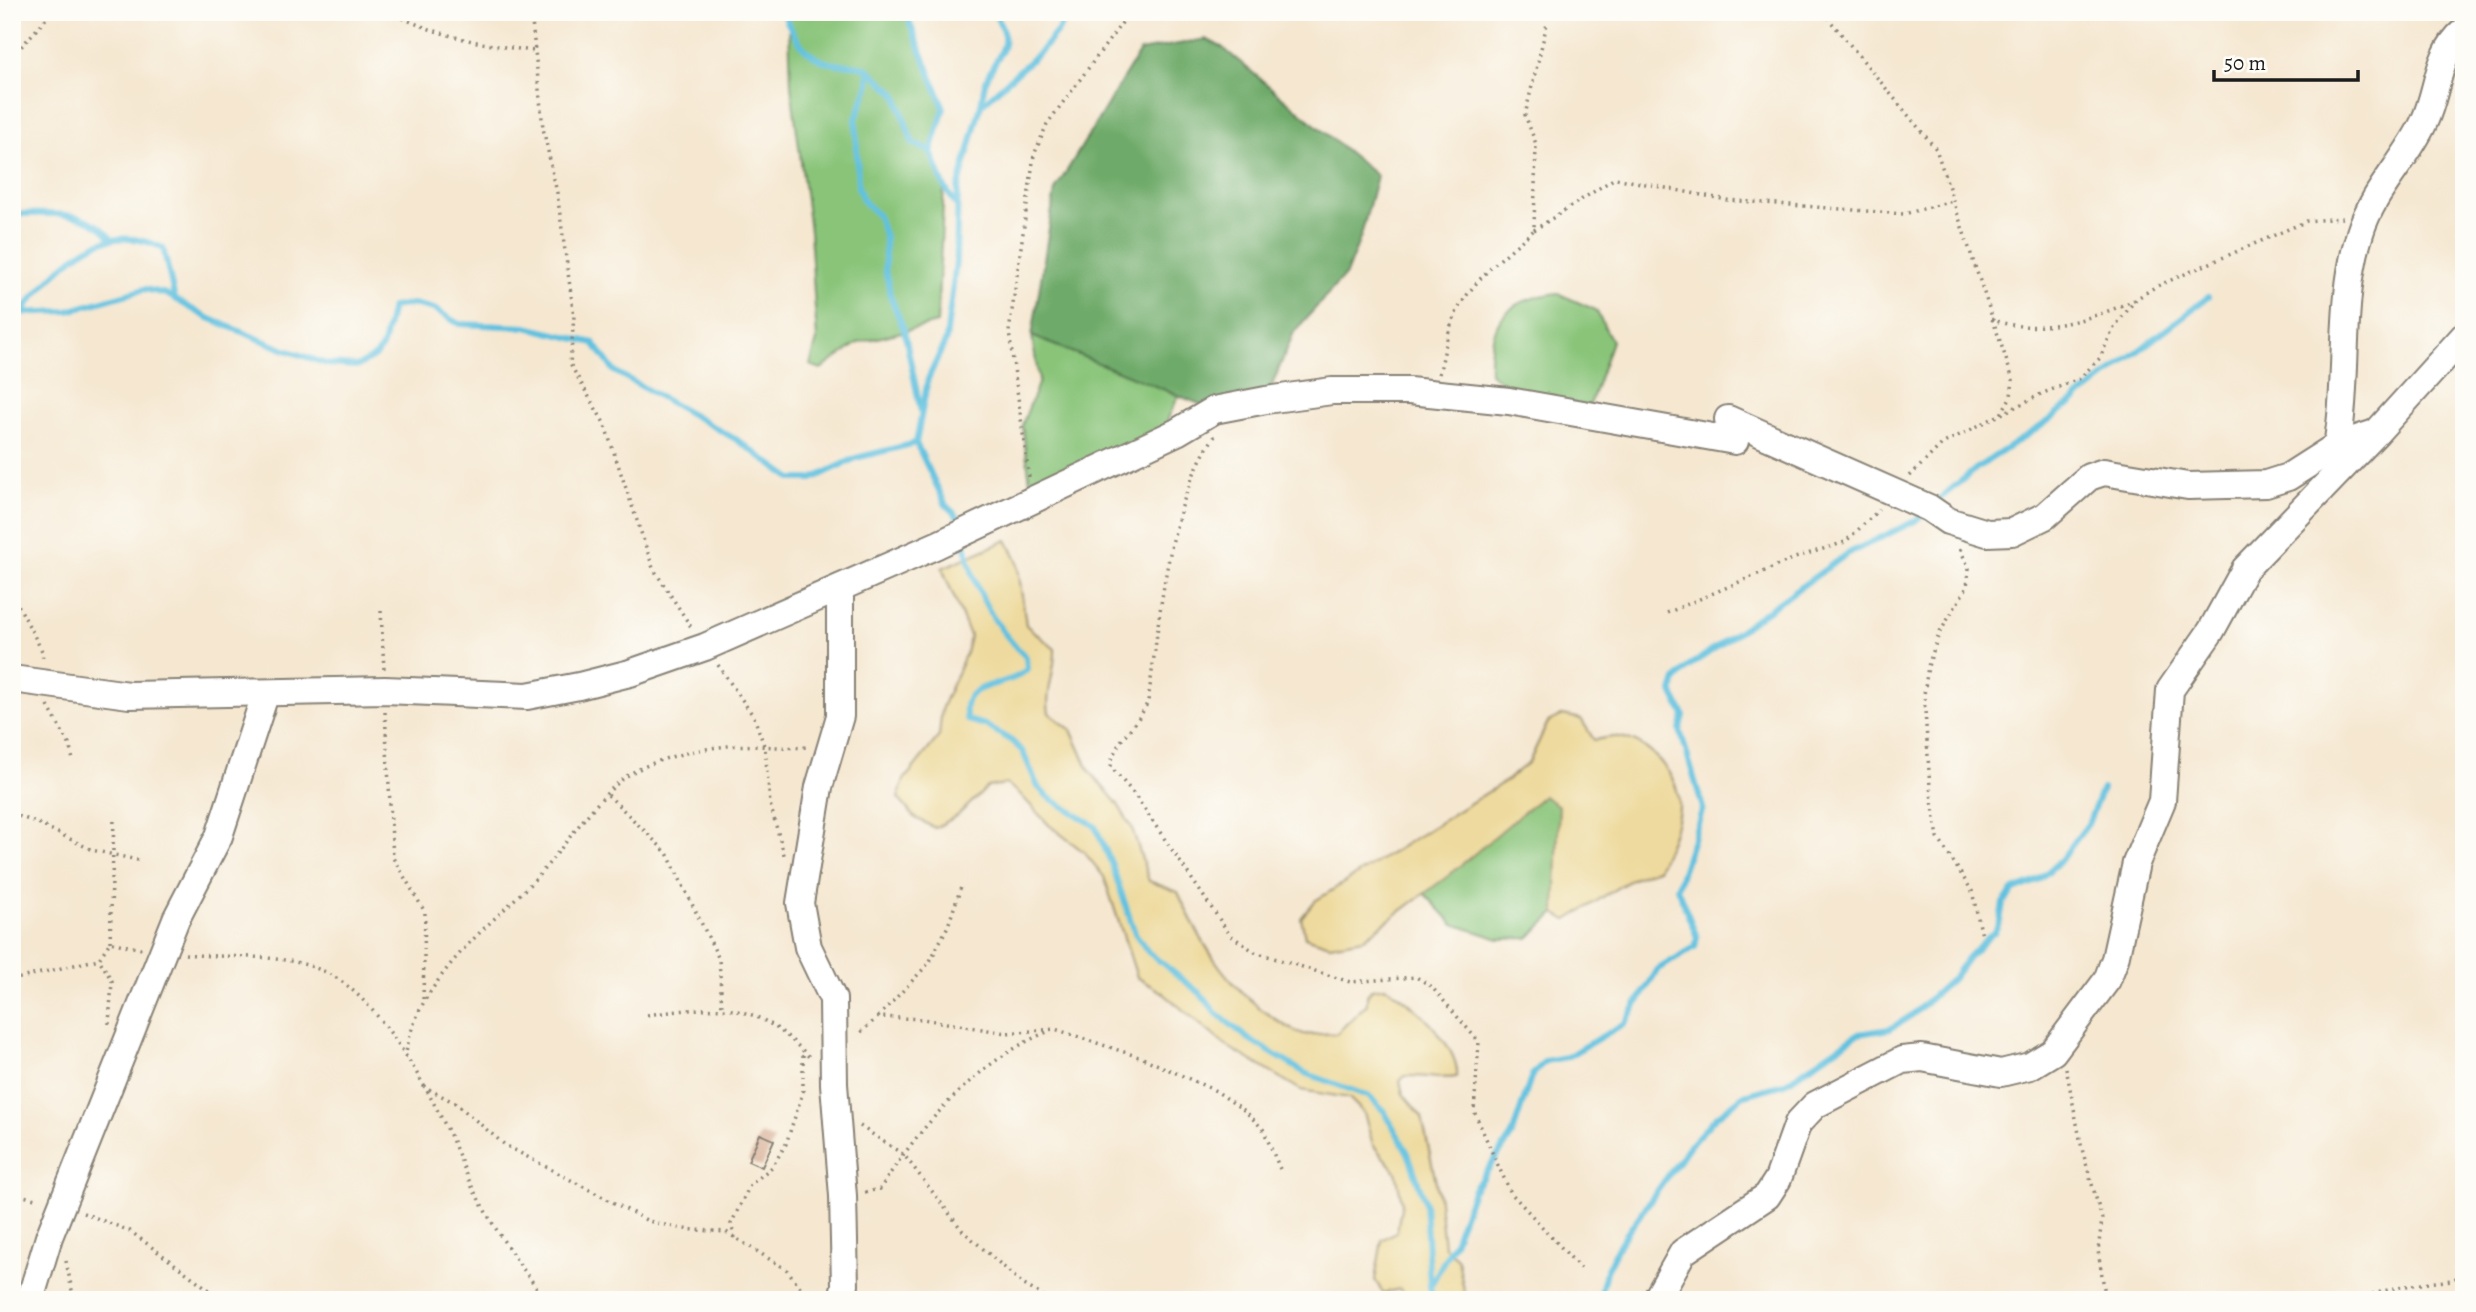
<svg xmlns="http://www.w3.org/2000/svg" width="2476" height="1312" viewBox="0 0 2476 1312" font-family="Alegreya,serif">
<style>
.green{fill:#89c479;stroke:#52704a;stroke-width:2}
.forest{fill:#6eaa69;stroke:#456342;stroke-width:2}
.sand{fill:#eeda9e;stroke:#857b5d;stroke-width:2}
.lines{fill:none;stroke-linecap:round;stroke-linejoin:round}
.stream{stroke:#60c1df;stroke-width:6}
.building{fill:#d4a98e}
.minor-casing{stroke:#888276;stroke-width:30}
.path{stroke:#888276;stroke-width:3.5;stroke-dasharray:2 5;stroke-linecap:butt}
.minor{stroke:#fff;stroke-width:26}
</style>
<rect width="100%" height="100%" fill="#fdfcf7"/>
<filter id="ink" filterUnits="userSpaceOnUse"><feTurbulence type="fractalNoise" baseFrequency=".0143" numOctaves="2"/><feDisplacementMap in="SourceGraphic" scale="14" xChannelSelector="R" yChannelSelector="G"/><feConvolveMatrix kernelMatrix="1 2 1 2 8 2 1 2 1" color-interpolation-filters="sRGB"/></filter>
<filter id="wash" filterUnits="userSpaceOnUse"><feTurbulence type="fractalNoise" baseFrequency=".00686" numOctaves="4" result="noise"/><feDisplacementMap in="SourceGraphic" scale="28" xChannelSelector="R" yChannelSelector="G"/><feGaussianBlur stdDeviation="1.57" result="paint"/><feColorMatrix in="noise" values="0 0 0 0 0 0 0 0 0 0 0 0 0 0 0 0 0 1.4 0 .05"/><feComposite in="paint" operator="in"/></filter>
<g filter="url(#wash)">
<rect width="100%" height="100%" fill="#f5e7d0"/>
<g class="green">
<polygon points="783,12 912,12 909,21 944,108 931,151 944,186 937,323 858,343 821,369 810,365 817,340 810,231 791,86 789,26"/>
<path d="M 1557,293 L 1596,310 L 1612,341 L 1590,405 L 1527,400 L 1490,373 C 1488,321 1505,300 1557,293 Z"/>
<polygon points="1032,336 1179,395 1158,440 1031,489 1022,425 1039,381"/>
<polygon points="1543,796 1559,806 1555,913 1529,938 1499,939 1453,924 1424,893"/>
</g>
<polygon class="forest" points="1206,39 1222,47 1377,176 1361,236 1346,274 1294,332 1266,400 1214,410 1032,336 1055,190 1140,51"/>
<g class="sand">
<path d="M 1007,540 L 1017,560 L 1026,625 L 1055,649 C 1056,671 1045,691 1049,713 L 1071,730 L 1090,772 L 1117,803 L 1132,828 L 1149,881 L 1178,892 C 1200,941 1225,985 1271,1016 C 1281,1023 1291,1031 1304,1034 C 1314,1036 1325,1032 1336,1034 L 1367,1004 L 1367,995 L 1372,989 L 1385,987 C 1411,999 1460,1047 1457,1077 C 1439,1080 1423,1075 1405,1076 L 1400,1081 L 1403,1094 L 1422,1117 L 1438,1192 L 1444,1246 L 1458,1260 L 1466,1300 L 1408,1300 L 1400,1289 L 1383,1293 L 1375,1280 L 1382,1240 L 1397,1231 L 1402,1202 L 1396,1172 L 1373,1145 L 1364,1113 L 1349,1098 L 1301,1090 L 1225,1045 L 1163,993 L 1137,977 L 1104,877 L 1084,852 L 1049,825 L 1019,793 L 1006,784 L 988,787 L 957,816 L 935,828 L 914,817 L 898,798 L 904,780 L 939,736 L 942,707 L 966,653 L 970,636 L 942,568 Z"/>
<path d="M 1563,715 L 1581,719 L 1594,740 C 1602,739 1613,736 1621,737 C 1650,743 1681,777 1679,808 C 1677,830 1667,849 1658,869 C 1624,879 1598,902 1567,920 L 1555,913 L 1559,806 L 1543,796 L 1448,876 L 1363,939 L 1330,945 L 1305,937 L 1301,918 L 1315,901 L 1507,780 L 1529,762 L 1548,722 Z"/>
</g>
<g class="lines">
<g class="stream">
<path d="M 783,12 C 793,36 807,61 836,64 C 849,66 855,63 868,69 L 869,84 L 856,119 L 858,187 L 863,200 L 878,216 L 885,237 L 885,269 L 891,298 L 904,330 L 921,412"/>
<polyline points="912,12 909,21 944,108 931,152 944,186 956,205"/>
<polyline points="868,69 896,94 912,142 931,152"/>
<path d="M 981,104 C 983,97 983,88 986,81 C 998,49 1016,50 994,12"/>
<path d="M 12,214 C 48,214 89,208 112,239"/>
<polyline points="12,313 68,311 145,289 166,294 206,317 283,349 327,364 358,366 377,355 383,345 392,307 413,304 434,309 459,324 526,327 594,343 614,371 737,440 792,479 812,479 856,458 916,443"/>
<path d="M 19,314 C 59,270 96,216 163,248 L 175,299"/>
<polyline points="1933,504 1978,467 2040,427 2208,297"/>
<polyline points="962,528 961,520 946,505 916,443 928,379 946,340 956,262 958,189 981,105 1041,51 1060,28 1066,12"/>
<path d="M 964,538 C 972,586 991,624 1026,657 L 1027,669 C 1007,691 957,677 967,720 L 985,725 L 1012,741 L 1023,752 L 1038,787 L 1048,797 L 1095,826 L 1112,865 L 1135,933 L 1148,952 L 1201,994 L 1216,1013 L 1250,1040 L 1305,1073 L 1368,1096 L 1384,1111 L 1408,1153 L 1425,1202 L 1430,1288 L 1435,1300"/>
<polyline points="1430,1287 1454,1242 1473,1191 1512,1135 1532,1075 1545,1061 1567,1057 1625,1023 1658,969 1695,947 1697,937 1677,888 1703,808 1680,730 1684,715 1672,692 1676,680 1687,668 1847,554 1915,521 1923,514"/>
<polyline points="1599,1300 1606,1271 1620,1243 1690,1145 1716,1117 1744,1095 1784,1084 1858,1034 1890,1029 1912,1015 1953,978 1968,957 1995,931 2000,921 2003,903 2014,890 2037,881 2060,861 2088,824 2102,789"/>
</g>
</g>
<g id="blocks">
<polygon class="building" points="760,1134 774,1140 762,1167 748,1161"/>
</g>
</g>
<g filter="url(#ink)">
<use href="#blocks" fill-opacity="0" stroke="#888276" stroke-width="2"/>
<g class="lines">
<g class="minor-casing">
<g id="minor">
<polyline points="1728,419 1929,508 1948,521 1987,533 2012,532 2045,516 2089,477 2104,472 2188,486 2266,484 2288,477 2338,445 2375,433"/>
<path d="M 2334,461 C 2351,387 2337,306 2360,233 C 2373,190 2406,161 2424,122 C 2439,90 2436,55 2464,31"/>
<polyline points="840,588 840,716 819,787 800,903 808,947 833,999 834,1084 843,1196 845,1285 842,1300"/>
<polyline points="12,679 129,695 385,690 527,696 579,686 630,673 705,647 937,545 1177,432 1214,410 1266,400 1332,391 1409,391 1509,401 1735,441"/>
<polyline points="30,1300 49,1237 176,919 219,836 265,695"/>
<polyline points="1656,1300 1683,1252 1767,1196 1778,1179 1798,1123 1815,1105 1902,1060 1922,1058 2001,1073 2030,1066 2053,1052 2107,980 2115,959 2136,863 2162,801 2170,690 2211,631 2245,569 2377,432 2464,336"/>
</g>
</g>
<g class="path">
<path d="M 390,12 C 437,36 483,45 535,51"/>
<polyline points="531,12 543,128 557,193 574,316 570,364 604,423 653,568 693,630"/>
<polyline points="1823,12 1936,149 2013,380 2011,396 2001,414"/>
<polyline points="12,57 52,12"/>
<polyline points="1534,230 1615,178 1727,200 1904,214 1952,201"/>
<path d="M 1991,319 C 2035,337 2094,319 2134,300"/>
<path d="M 1439,374 C 1444,356 1446,337 1453,320 C 1468,283 1504,256 1534,230 L 1536,144 L 1525,115 L 1547,24"/>
<path d="M 1215,436 C 1167,503 1160,620 1148,701 C 1139,725 1112,742 1111,767 L 1134,794 L 1230,935 L 1255,952 L 1350,982 L 1416,977 L 1431,986 L 1479,1042 L 1474,1111 L 1495,1159 L 1511,1193 L 1582,1270"/>
<polyline points="1910,476 1942,444 2041,394 2079,379 2100,358 2113,329 2136,299 2155,287 2307,221 2342,218"/>
<polyline points="1029,477 1009,332 1034,155 1047,124 1130,12"/>
<polyline points="1960,549 1969,568 1967,587 1939,634 1928,666 1924,695 1930,787 1938,838 1972,891 1982,936"/>
<polyline points="12,593 42,651 43,660"/>
<polyline points="381,611 384,670"/>
<polyline points="1667,613 1795,558 1845,542 1879,510"/>
<polyline points="718,665 754,717 765,748 770,804 785,858"/>
<polyline points="48,706 69,744 73,760"/>
<polyline points="385,712 393,858 425,912 423,1000"/>
<polyline points="608,795 667,853 719,959 722,1008"/>
<polyline points="12,814 38,823 92,850 142,861"/>
<polyline points="110,942 114,818"/>
<path d="M 185,954 C 231,959 277,952 321,970 C 372,990 419,1074 443,1121 C 457,1146 464,1174 478,1198 C 498,1235 521,1267 546,1300"/>
<polyline points="12,980 99,959"/>
<path d="M 647,1015 C 723,1005 755,999 811,1059"/>
<polyline points="878,1017 929,963 948,926 961,887"/>
<polyline points="109,1024 112,981 99,959 110,942 142,949"/>
<polyline points="861,1032 878,1017 923,1019 1006,1033 1055,1029 1145,1059 1216,1091 1245,1111 1263,1129 1280,1169"/>
<path d="M 405,1058 C 410,1030 418,1008 435,985 C 463,943 503,913 538,876 C 565,847 601,789 635,771 C 663,757 697,749 728,746 C 754,744 781,749 808,747"/>
<polyline points="2066,1068 2082,1149 2102,1219 2098,1251 2106,1300"/>
<polyline points="423,1086 455,1103 505,1145 648,1221 682,1229 726,1232 787,1270 805,1293 822,1299"/>
<polyline points="860,1126 904,1155 962,1230 1024,1285 1050,1300"/>
<path d="M 865,1192 L 880,1189 C 919,1127 981,1057 1050,1031"/>
<polyline points="12,1193 39,1200"/>
<polyline points="83,1213 130,1231 223,1300"/>
<polyline points="735,1238 731,1224 750,1185 772,1167 786,1144 803,1092 803,1051"/>
<polyline points="66,1261 74,1300"/>
<polyline points="2352,1300 2398,1287 2452,1280 2464,1274"/>
</g>
<use href="#minor" class="minor"/>
</g>
</g>
<rect width="2476" height="1312" fill="none" stroke="#fdfcf7" stroke-width="42"/>
<path d="M2214 70v10h144v-10" fill="none" stroke="#1c1c1c" stroke-width="3.5"/>
<text x="2224" y="70" font-size="21" fill="#1c1c1c" stroke="#fdfcf7" stroke-width="5" paint-order="stroke">50 m</text>
</svg>
